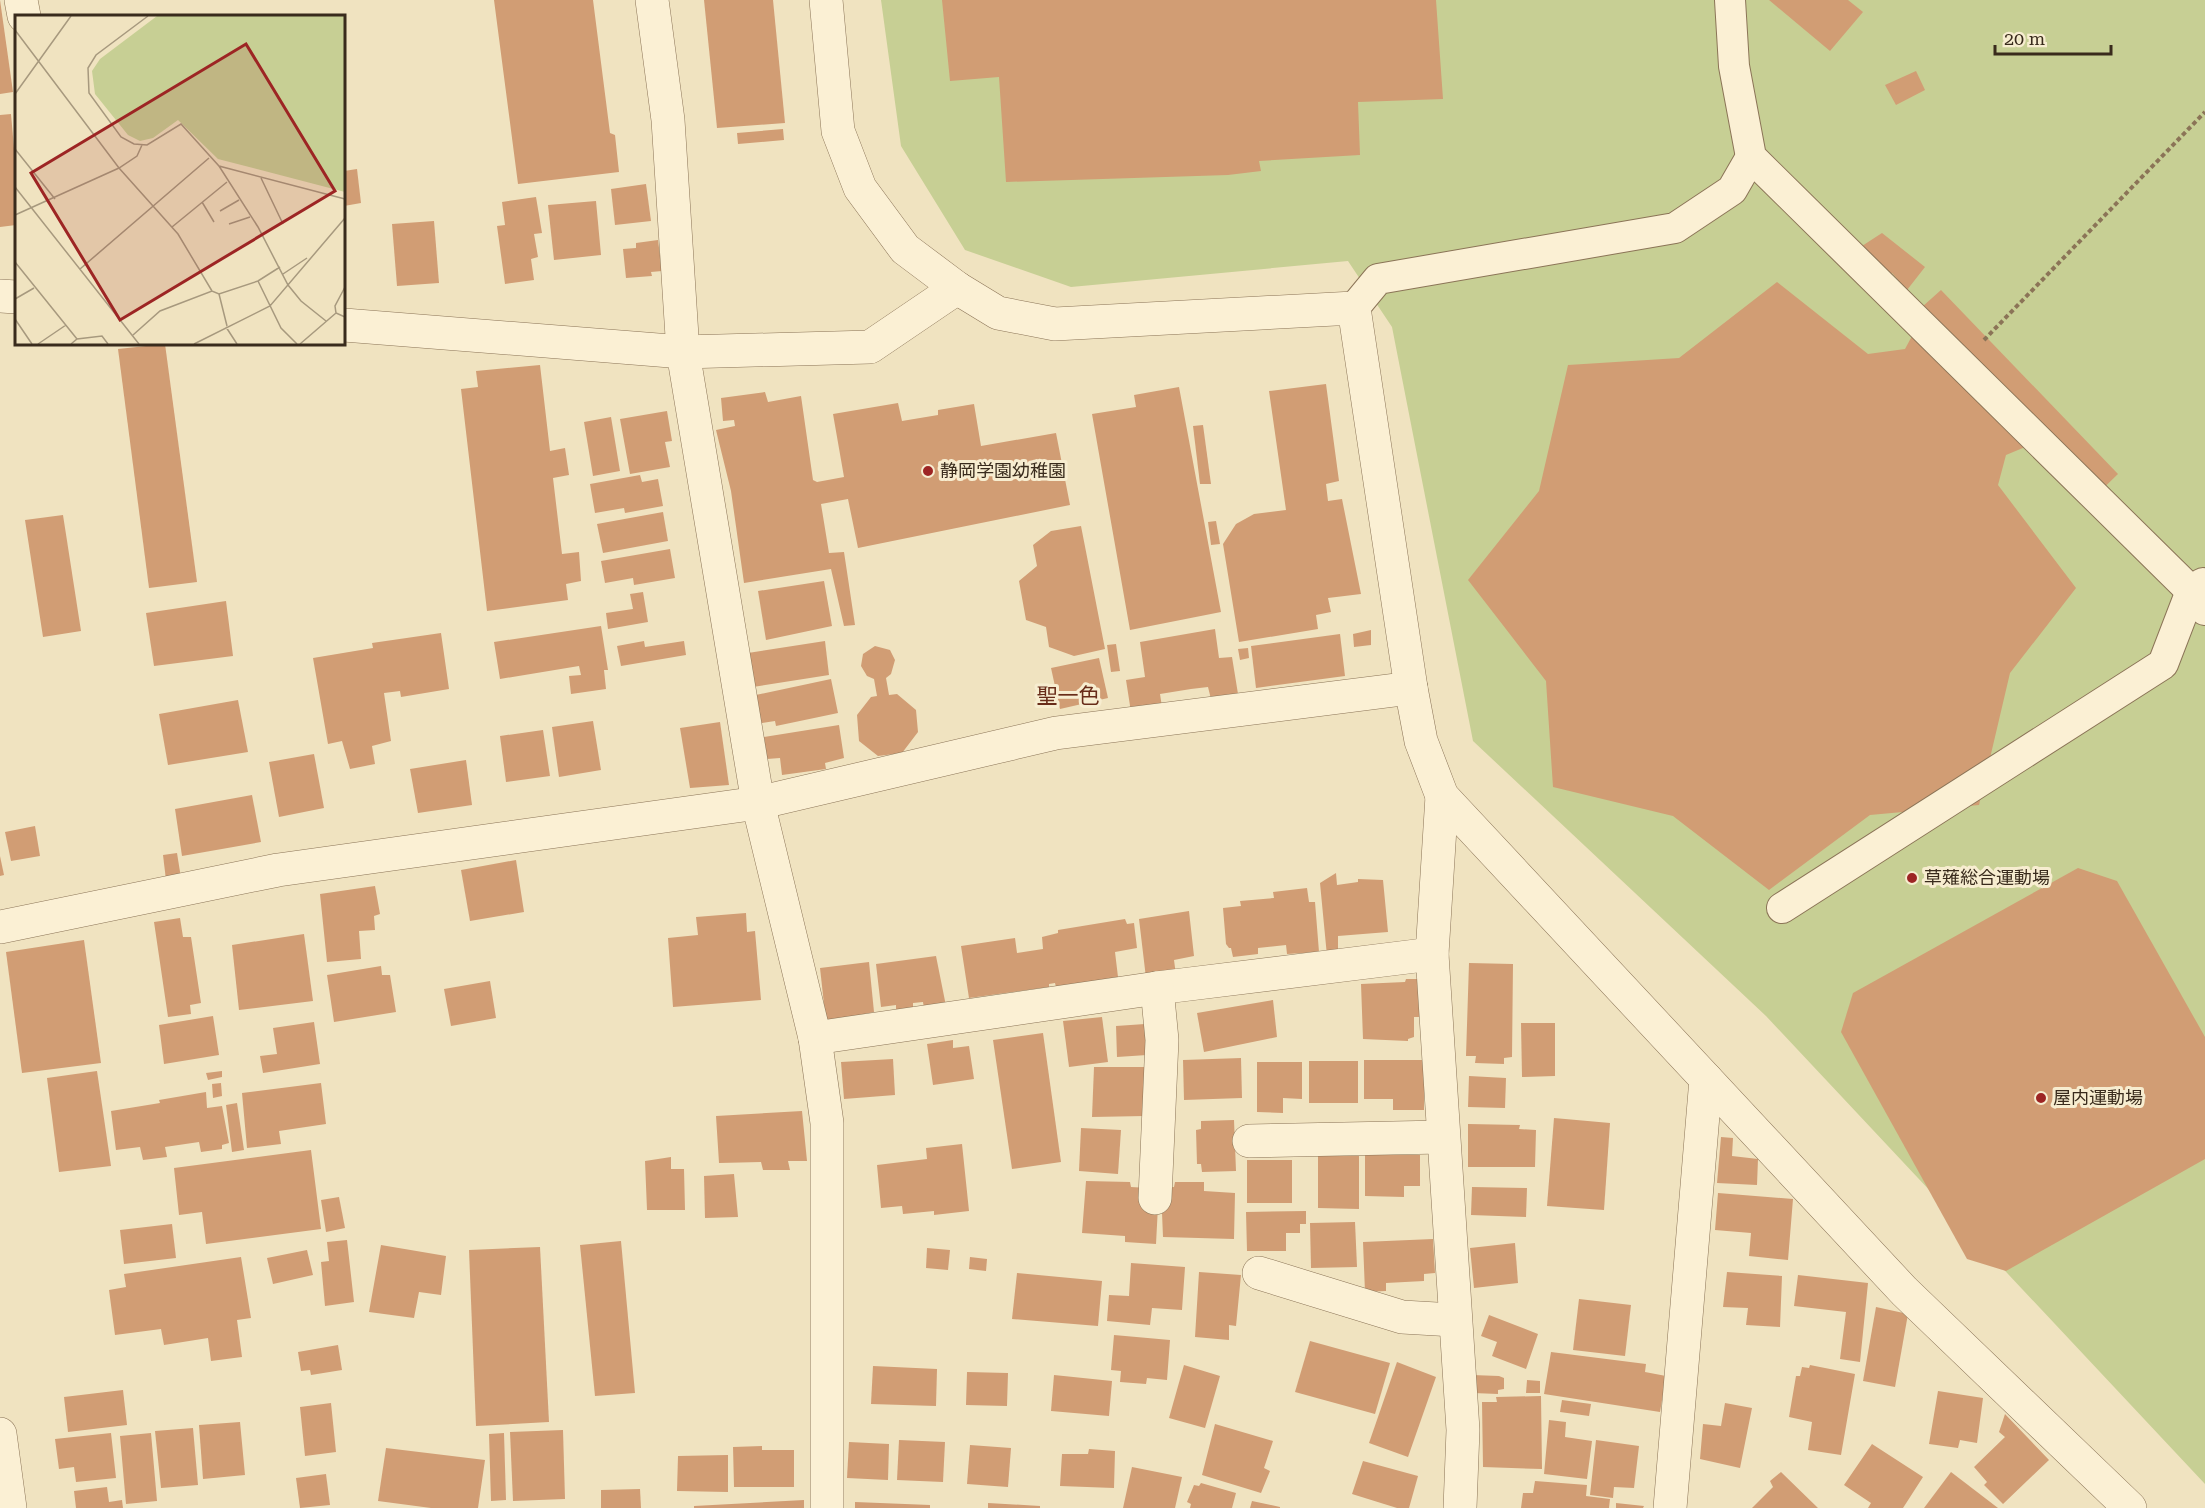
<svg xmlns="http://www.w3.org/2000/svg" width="2205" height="1508" viewBox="0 0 2205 1508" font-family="'Roboto Serif','Noto Sans JP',serif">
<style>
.green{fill:#c7cf94}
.building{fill:#d19d74}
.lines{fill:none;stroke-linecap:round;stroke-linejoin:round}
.pedestrian-casing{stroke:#8b7457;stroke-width:32}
.minor-casing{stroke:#8b7457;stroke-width:34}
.tertiary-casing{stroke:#8b7457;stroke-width:34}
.path{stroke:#8b7457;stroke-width:4;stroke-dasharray:4.5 3;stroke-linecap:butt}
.pedestrian{stroke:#fbf0d4;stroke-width:30}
.minor{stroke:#fbf0d4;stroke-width:33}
.tertiary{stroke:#fbf0d4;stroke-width:33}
.poi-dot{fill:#9d2524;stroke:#f7edd0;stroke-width:2}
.labels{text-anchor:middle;stroke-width:6;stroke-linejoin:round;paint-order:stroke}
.poi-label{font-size:18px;fill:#392b1c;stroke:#f7edd0;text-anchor:start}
.quarter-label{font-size:21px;fill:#682c19;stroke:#f7edd0}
.inset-road{fill:none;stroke:#a7997e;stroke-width:1.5}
.view{fill:#9d2524;fill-opacity:0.15;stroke:#9d2524;stroke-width:3}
.inset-edge{fill:none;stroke:#392b1c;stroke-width:3}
</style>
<rect width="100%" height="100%" fill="#f0e3c0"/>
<polygon class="green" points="881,0 2205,0 2205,1484 1766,1016 1473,741 1392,327 1348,261 1071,287 965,250 901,146"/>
<g class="building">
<polygon points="0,0 13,92 0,94"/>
<polygon points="494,0 593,0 610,133 615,135 619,172 518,184"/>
<polygon points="704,0 773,0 785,123 717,128"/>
<polygon points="942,0 1436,0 1443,99 1358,102 1360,155 1259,161 1261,171 1228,175 1006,182 999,77 950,81"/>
<polygon points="1769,0 1848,0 1863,12 1830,51"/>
<polygon points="1916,71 1925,90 1896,105 1885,85"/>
<polygon points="11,114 16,171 16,225 0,227 0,115"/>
<polygon points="783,129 784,140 738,144 737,133"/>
<polygon points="357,169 361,203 344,206 344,171"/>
<polygon points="646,184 651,221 615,225 611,189"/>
<polygon points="536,197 542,233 534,234 538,257 531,259 534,280 505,284 497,226 505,225 502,202"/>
<polygon points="596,201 601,255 554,260 548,205"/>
<polygon points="434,221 439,283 397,286 392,224"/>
<polygon points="1882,233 1925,267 1907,290 1892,273 1884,281 1862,264 1862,246"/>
<polygon points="658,240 662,271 651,272 652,276 626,278 623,249 636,248 636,243"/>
<polygon points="1777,282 1868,354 1905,349 1919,323 1913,315 1941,290 2118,474 2088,503 2030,445 2006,455 1998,485 2076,588 2010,673 1979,805 1870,815 1769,890 1673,816 1553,787 1546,681 1468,580 1539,491 1568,365 1679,358"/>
<polygon points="165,344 197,582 149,588 118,349"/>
<polygon points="540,365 550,451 565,448 569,475 553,478 562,554 579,552 581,581 566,584 568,600 487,611 461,389 478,387 476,371"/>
<polygon points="1326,384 1339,481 1326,484 1328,501 1342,499 1361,594 1328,598 1331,612 1316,615 1318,629 1239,642 1223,544 1236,524 1254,514 1286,510 1269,391"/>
<polygon points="1179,387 1221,612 1130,630 1092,414 1136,407 1134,395"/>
<polygon points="765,392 768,402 801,396 813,480 817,482 844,477 833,414 898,403 902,421 938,415 938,410 974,404 981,446 1056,433 1070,505 858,548 848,499 821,504 829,553 844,552 855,625 844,626 831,569 744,583 731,491 716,430 735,426 734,420 723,421 721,398"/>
<polygon points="667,411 672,441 665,442 670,467 630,474 620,419"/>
<polygon points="611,417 620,471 593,476 584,422"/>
<polygon points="1203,425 1211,484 1200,484 1193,426"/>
<polygon points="640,475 642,482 658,479 663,506 625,513 624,508 595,513 590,484"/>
<polygon points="663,512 668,541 603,553 597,524"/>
<polygon points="63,515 81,631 43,637 25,520"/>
<polygon points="1216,521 1220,544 1211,545 1208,522"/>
<polygon points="1081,526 1105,649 1074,656 1049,647 1046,627 1026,620 1019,581 1037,566 1033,545 1051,531"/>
<polygon points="670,549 675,578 634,585 633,578 605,583 601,561"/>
<polygon points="824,581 832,626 766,640 758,591"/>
<polygon points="643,592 648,622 608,629 606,613 633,609 630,594"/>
<polygon points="226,601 233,656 154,666 146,613"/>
<polygon points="601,626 608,670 604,670 606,689 571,694 569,676 581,675 579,666 500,679 494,642"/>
<polygon points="1215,629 1219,658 1232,657 1238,694 1211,699 1208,687 1191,689 1160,694 1162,707 1131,712 1126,680 1145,677 1140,642"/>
<polygon points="1371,630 1371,645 1354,647 1353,634"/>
<polygon points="441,633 449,689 401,697 400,691 384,693 391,741 372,746 375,764 350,769 342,741 328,744 313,658 373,648 372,643"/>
<polygon points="1340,634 1345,676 1256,688 1251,646"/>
<polygon points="644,641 645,647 684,641 686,655 621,666 617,646"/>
<polygon points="825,641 829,675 753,687 748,653"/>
<polygon points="1116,644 1120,671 1111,672 1107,645"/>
<polygon points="875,646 890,650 895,660 891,674 886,678 889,695 897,694 916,710 918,732 902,753 878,756 859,741 857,715 871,697 877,696 874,679 867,676 861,666 863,654"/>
<polygon points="1248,648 1249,658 1240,660 1238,649"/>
<polygon points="1099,658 1108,698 1060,709 1051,668"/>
<polygon points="831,679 838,713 776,726 775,721 756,724 751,696"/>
<polygon points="238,700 248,752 168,765 159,714"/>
<polygon points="593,721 601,770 559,777 552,727"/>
<polygon points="720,722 729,785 690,788 680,728"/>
<polygon points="839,725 844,758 825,763 826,769 782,775 780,758 767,759 764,737"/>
<polygon points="543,730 550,776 506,782 500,736"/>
<polygon points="314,754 324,808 279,817 269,762"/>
<polygon points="466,760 472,805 418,813 410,769"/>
<polygon points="252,795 261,842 182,856 175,809"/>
<polygon points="35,826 40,856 11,861 5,832"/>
<polygon points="177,853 181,878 166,880 163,855"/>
<polygon points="0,856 4,875 0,876"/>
<polygon points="516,860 524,912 470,921 461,870"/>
<polygon points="2078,868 2117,881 2205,1037 2205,1159 2006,1271 1967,1259 1841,1032 1853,993"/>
<polygon points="1336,873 1337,885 1358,882 1358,879 1383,880 1388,932 1338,936 1338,954 1327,956 1320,883"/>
<polygon points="375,886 380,914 374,916 375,930 359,931 361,959 327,962 320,894"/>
<polygon points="1307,888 1309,902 1315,902 1319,952 1287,954 1286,945 1258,948 1258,954 1233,957 1231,948 1229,948 1226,944 1223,908 1241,906 1240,901 1274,898 1273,892"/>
<polygon points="1189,911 1194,956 1174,960 1176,975 1146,978 1139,919"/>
<polygon points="746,913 747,932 755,931 761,1000 673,1007 668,938 698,935 696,917"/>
<polygon points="180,918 183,937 191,937 201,1003 190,1005 191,1014 168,1017 154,922"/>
<polygon points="1125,919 1127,924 1134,923 1137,948 1115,952 1118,977 1056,987 1055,983 1049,984 1049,987 969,998 961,946 1015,938 1017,953 1043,949 1042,937 1058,933 1058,930"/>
<polygon points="304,934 313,1001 239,1010 232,945"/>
<polygon points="84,940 101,1063 22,1073 6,952"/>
<polygon points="936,956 946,1006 924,1009 923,1002 913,1003 913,1013 896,1015 896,1005 881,1007 876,964"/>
<polygon points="869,962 874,1012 826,1022 820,968"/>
<polygon points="1469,963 1513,964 1512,1057 1504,1058 1504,1064 1475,1063 1476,1056 1466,1056"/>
<polygon points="381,966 382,975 390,975 396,1012 334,1022 327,975"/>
<polygon points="1406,979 1420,979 1420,1017 1414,1017 1414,1037 1408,1039 1408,1041 1363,1039 1361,984 1405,982"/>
<polygon points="490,981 496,1018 451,1026 444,989"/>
<polygon points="1273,1000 1277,1037 1204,1052 1197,1013"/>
<polygon points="213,1016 219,1055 164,1064 159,1025"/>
<polygon points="1102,1017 1108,1062 1069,1067 1063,1021"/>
<polygon points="314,1022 320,1064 263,1073 260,1056 277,1054 273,1028"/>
<polygon points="1521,1023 1555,1023 1555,1076 1522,1077"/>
<polygon points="1145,1024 1147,1055 1117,1057 1116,1026"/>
<polygon points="1043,1033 1061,1162 1012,1169 993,1040"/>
<polygon points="953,1040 953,1048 969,1046 974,1079 933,1085 927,1044"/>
<polygon points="1241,1058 1242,1098 1184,1100 1183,1060"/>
<polygon points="893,1059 895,1095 844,1099 841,1062"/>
<polygon points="1364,1060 1424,1060 1424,1110 1393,1110 1393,1099 1364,1099"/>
<rect x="1309" y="1061" width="49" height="42"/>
<polygon points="1257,1062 1302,1062 1302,1099 1283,1098 1283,1113 1257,1112"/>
<polygon points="1094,1067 1146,1067 1145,1116 1092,1117"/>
<polygon points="97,1071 111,1166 59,1172 47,1078"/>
<polygon points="222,1071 222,1077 208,1080 206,1073"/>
<polygon points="1469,1076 1506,1078 1505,1108 1468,1107"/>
<polygon points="221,1083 222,1096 213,1098 212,1084"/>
<polygon points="321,1083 326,1124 279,1131 281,1144 247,1148 242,1093"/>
<polygon points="206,1092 207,1108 222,1106 229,1143 222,1145 222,1149 201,1152 199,1142 165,1147 167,1157 143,1160 140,1147 116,1150 111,1111 160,1103 159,1100"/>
<polygon points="237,1103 244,1150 232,1152 226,1105"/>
<polygon points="802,1111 807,1161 788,1161 790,1170 763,1170 761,1162 719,1163 716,1116"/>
<polygon points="1554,1118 1610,1123 1604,1210 1547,1206"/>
<polygon points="1234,1120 1236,1171 1202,1172 1201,1164 1197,1164 1196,1130 1201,1129 1201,1121"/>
<polygon points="1468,1124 1520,1125 1519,1129 1536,1130 1535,1167 1468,1167"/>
<polygon points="1081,1128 1121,1130 1118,1174 1079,1171"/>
<polygon points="1721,1137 1733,1138 1732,1156 1758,1159 1757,1185 1717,1183"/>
<polygon points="962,1144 969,1211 934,1215 934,1211 903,1214 902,1206 881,1208 877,1165 927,1159 926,1148"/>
<polygon points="311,1150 321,1229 206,1244 202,1212 179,1215 174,1168"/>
<polygon points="1318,1155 1359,1156 1359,1209 1318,1208"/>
<polygon points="1365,1155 1420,1155 1420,1186 1404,1186 1404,1197 1365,1196"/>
<polygon points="671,1157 671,1169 684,1169 685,1210 647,1210 645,1161"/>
<rect x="1247" y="1160" width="45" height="43"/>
<polygon points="734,1174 738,1217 705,1218 704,1176"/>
<polygon points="1086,1181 1130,1182 1131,1187 1148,1188 1158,1206 1156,1244 1125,1242 1125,1236 1082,1233"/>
<polygon points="1175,1182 1204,1182 1204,1191 1235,1193 1234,1239 1163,1237 1161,1188 1174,1187"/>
<polygon points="1472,1187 1527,1188 1526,1217 1471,1215"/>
<polygon points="1718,1193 1793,1199 1788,1260 1749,1256 1751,1233 1715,1230"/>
<polygon points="339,1197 345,1228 326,1232 321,1200"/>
<polygon points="1306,1211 1306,1224 1300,1224 1300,1233 1286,1233 1286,1251 1247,1251 1246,1212"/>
<polygon points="1355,1222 1357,1267 1311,1268 1310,1223"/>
<polygon points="172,1224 176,1258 124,1264 120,1230"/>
<polygon points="1433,1239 1435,1273 1424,1274 1424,1281 1386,1283 1386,1291 1365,1292 1363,1242"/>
<polygon points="347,1240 354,1302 325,1306 321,1262 329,1261 327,1242"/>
<polygon points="621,1241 635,1393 595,1396 580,1245"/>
<polygon points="1515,1243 1518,1283 1474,1288 1470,1248"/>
<polygon points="381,1245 446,1256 441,1295 419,1292 414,1318 369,1312"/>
<polygon points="540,1247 549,1422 476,1426 469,1250"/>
<polygon points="927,1248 950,1250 948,1270 926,1268"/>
<polygon points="307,1250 313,1275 273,1284 267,1258"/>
<polygon points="241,1257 251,1318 237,1320 242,1357 211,1361 208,1338 164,1345 161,1329 115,1335 109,1290 126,1287 124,1274"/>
<polygon points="970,1257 987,1259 986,1271 969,1269"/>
<polygon points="1131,1263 1185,1267 1182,1310 1152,1308 1150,1325 1107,1321 1109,1295 1129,1296"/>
<polygon points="1199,1272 1241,1275 1236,1326 1229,1325 1229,1340 1195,1337"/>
<polygon points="1727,1272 1782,1276 1780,1327 1746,1325 1748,1308 1723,1307"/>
<polygon points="1017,1273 1102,1281 1098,1326 1012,1319"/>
<polygon points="1798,1275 1868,1283 1860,1362 1840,1359 1846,1312 1794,1306"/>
<polygon points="1579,1299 1631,1305 1625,1356 1573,1350"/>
<polygon points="1876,1307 1908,1314 1895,1387 1863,1381"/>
<polygon points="1489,1315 1538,1334 1526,1369 1492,1356 1497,1342 1481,1336"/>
<polygon points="1114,1335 1170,1340 1167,1380 1147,1378 1146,1384 1120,1382 1121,1371 1111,1370"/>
<polygon points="1310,1341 1390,1363 1375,1414 1295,1392"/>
<polygon points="338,1345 342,1370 311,1375 310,1370 301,1371 298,1352"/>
<polygon points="1551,1352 1646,1364 1645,1372 1666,1376 1660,1412 1544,1394"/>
<polygon points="1397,1362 1436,1377 1408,1457 1369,1443"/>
<polygon points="1184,1365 1220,1376 1205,1428 1169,1418"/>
<polygon points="1810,1365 1855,1374 1841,1455 1808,1450 1812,1422 1789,1417 1796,1376 1800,1376 1802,1367 1809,1368"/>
<polygon points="873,1366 937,1369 936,1406 871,1404"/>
<polygon points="967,1372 1008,1373 1007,1406 966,1405"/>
<polygon points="1054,1375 1112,1381 1109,1416 1051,1411"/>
<polygon points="1472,1375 1499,1376 1504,1378 1504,1389 1498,1390 1498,1394 1473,1393"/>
<polygon points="1527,1380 1540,1381 1540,1393 1526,1393"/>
<polygon points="123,1390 127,1425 68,1432 64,1397"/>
<polygon points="1938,1391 1983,1398 1977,1443 1960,1440 1958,1448 1929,1444"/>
<polygon points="1541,1396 1542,1469 1483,1467 1482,1402 1497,1402 1496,1397"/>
<polygon points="1562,1400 1591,1404 1589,1416 1560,1412"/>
<polygon points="331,1403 336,1452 305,1456 300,1407"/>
<polygon points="1725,1403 1752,1408 1740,1468 1700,1459 1703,1424 1721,1426"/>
<polygon points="2005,1414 2049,1460 2003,1504 1984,1485 1987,1482 1974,1467 2005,1437 1999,1432"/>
<polygon points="1549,1420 1566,1422 1565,1437 1592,1441 1587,1479 1544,1474"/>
<polygon points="240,1422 245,1475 203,1479 199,1425"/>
<polygon points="1215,1424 1273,1441 1264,1468 1270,1471 1261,1493 1202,1475"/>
<polygon points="193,1428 198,1485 161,1488 155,1431"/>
<polygon points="563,1430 565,1499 513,1501 510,1432"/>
<polygon points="111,1433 116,1478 76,1482 74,1467 59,1469 55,1439"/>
<polygon points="151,1433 157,1501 126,1504 120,1436"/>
<polygon points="504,1433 506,1500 491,1501 489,1434"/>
<polygon points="899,1440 945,1442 943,1482 897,1480"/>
<polygon points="1596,1440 1639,1446 1634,1488 1614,1487 1613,1498 1590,1495"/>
<polygon points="849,1442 889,1444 888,1480 847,1478"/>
<polygon points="1872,1444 1923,1477 1903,1508 1868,1508 1871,1503 1844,1485"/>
<polygon points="970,1445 1011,1448 1008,1487 967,1484"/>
<polygon points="762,1446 762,1450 794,1450 794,1487 734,1487 733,1447"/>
<polygon points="386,1448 485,1460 478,1508 431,1508 378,1501"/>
<polygon points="1089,1449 1115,1451 1114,1488 1060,1486 1062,1454 1088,1454"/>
<polygon points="728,1455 728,1492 677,1491 678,1456"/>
<polygon points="1363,1461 1418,1476 1409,1508 1397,1508 1352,1494"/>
<polygon points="1132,1467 1182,1477 1175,1508 1123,1508"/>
<polygon points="1781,1472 1818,1508 1752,1508 1773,1487 1770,1481"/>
<polygon points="1951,1472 1998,1508 1924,1508"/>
<polygon points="326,1474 330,1505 300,1508 296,1478"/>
<polygon points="1535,1481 1587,1485 1586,1496 1610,1499 1609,1508 1521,1508 1523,1493 1533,1493"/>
<polygon points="1201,1483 1236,1493 1232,1508 1190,1508 1191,1504 1187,1502 1194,1485 1199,1486"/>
<polygon points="107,1487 109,1502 122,1500 123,1508 76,1508 74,1491"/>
<polygon points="640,1489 641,1508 601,1508 601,1490"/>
<polygon points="804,1500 804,1508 694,1508 694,1506"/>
<polygon points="1252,1501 1280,1507 1280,1508 1250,1508"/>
<polygon points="855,1502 930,1505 930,1508 855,1508"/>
<polygon points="988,1503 1040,1506 1040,1508 988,1508"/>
<polygon points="1616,1503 1644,1506 1643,1508 1616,1508"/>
</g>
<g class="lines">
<g class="pedestrian-casing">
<g id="pedestrian">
<polyline points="1730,0 1734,66 1751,157 2191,591 2205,610"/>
<polyline points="1354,308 1378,279 1675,228 1732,190 1751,157"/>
<polyline points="1782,908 2163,664 2191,591 2203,583"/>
</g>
</g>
<g class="minor-casing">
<g id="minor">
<polyline points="21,0 24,16"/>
<polyline points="652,0 668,120 683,352 758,803 815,1038 827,1123 827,1508"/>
<polyline points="826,0 838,131 860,188 905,249 957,288 998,313 1055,324 1354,308 1411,688 1421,741 1442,796 1904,1291 2130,1508"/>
<polyline points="0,296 16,297"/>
<polyline points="344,325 683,352 870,347 957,288"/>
<polyline points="1442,796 1432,954 1463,1430 1460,1508"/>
<polyline points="0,927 278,870 758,803 1056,733 1411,688"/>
<polyline points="815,1038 1157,988 1432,954"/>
<polyline points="1249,1141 1442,1137"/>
<polyline points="1155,1198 1162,1040 1157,988"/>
<polyline points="1259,1273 1402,1317 1454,1320"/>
<polyline points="1670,1508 1706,1079"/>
</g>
</g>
<g class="tertiary-casing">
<polyline id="tertiary" points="0,1434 10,1508"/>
</g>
<polyline class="path" points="1984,340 2205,112"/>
<use href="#pedestrian" class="pedestrian"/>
<use href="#minor" class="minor"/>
<use href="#tertiary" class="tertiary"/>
</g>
<g class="poi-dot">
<circle cx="928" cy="471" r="6"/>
<circle cx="1912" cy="878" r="6"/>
<circle cx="2041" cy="1098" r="6"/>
</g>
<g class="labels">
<g class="poi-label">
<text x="940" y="477">静岡学園幼稚園</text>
<text x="1924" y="884">草薙総合運動場</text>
<text x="2053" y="1104">屋内運動場</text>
</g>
<g class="quarter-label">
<text x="1068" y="703">聖一色</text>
</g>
</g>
<g transform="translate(15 15)">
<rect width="330" height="330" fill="#f0e3c0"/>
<path d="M 142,1 L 330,1 L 330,177 L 203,144 L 163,105 L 138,123 L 125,126 L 113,120 L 80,79 L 77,56 L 85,44 Z" fill="#c7cf94"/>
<path class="inset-road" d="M 133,1 L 81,40 L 73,53 L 74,78 L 106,122 L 119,129 L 132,130 L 166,109 L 204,151 L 330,184M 0,15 L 104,153 L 163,219 L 197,276M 0,79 L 56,1M 0,134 L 40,184M 204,151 L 243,212 L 273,270 L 286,286 L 311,306M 246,163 L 268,209M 0,172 L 124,329M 187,187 L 199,207M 205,196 L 224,185M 0,200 L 104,153 L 122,141 L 127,130M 214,209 L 235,202M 157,212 L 212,167M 0,247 L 62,324M 65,254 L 194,143M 268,259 L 292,243M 243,266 L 266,313 L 282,329M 330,272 L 320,291 L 321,298 L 330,302M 204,279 L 212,311M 0,284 L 19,273M 0,304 L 17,329M 211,312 L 222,329M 118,320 L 145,296 L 197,276 L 204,279 L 243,266 L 265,252M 23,329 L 51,310M 56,329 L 62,324 L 87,321 L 93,329M 179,329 L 255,291 L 330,203M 285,329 L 321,298"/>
<path class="view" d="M 231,29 L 320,176 L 105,305 L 16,158 Z"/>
<rect width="330" height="330" class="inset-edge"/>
</g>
<path d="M1995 45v9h116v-9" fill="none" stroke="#392b1c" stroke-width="3"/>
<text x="2004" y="45" font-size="18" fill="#392b1c" stroke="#f7edd0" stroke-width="4.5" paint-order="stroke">20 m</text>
</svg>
